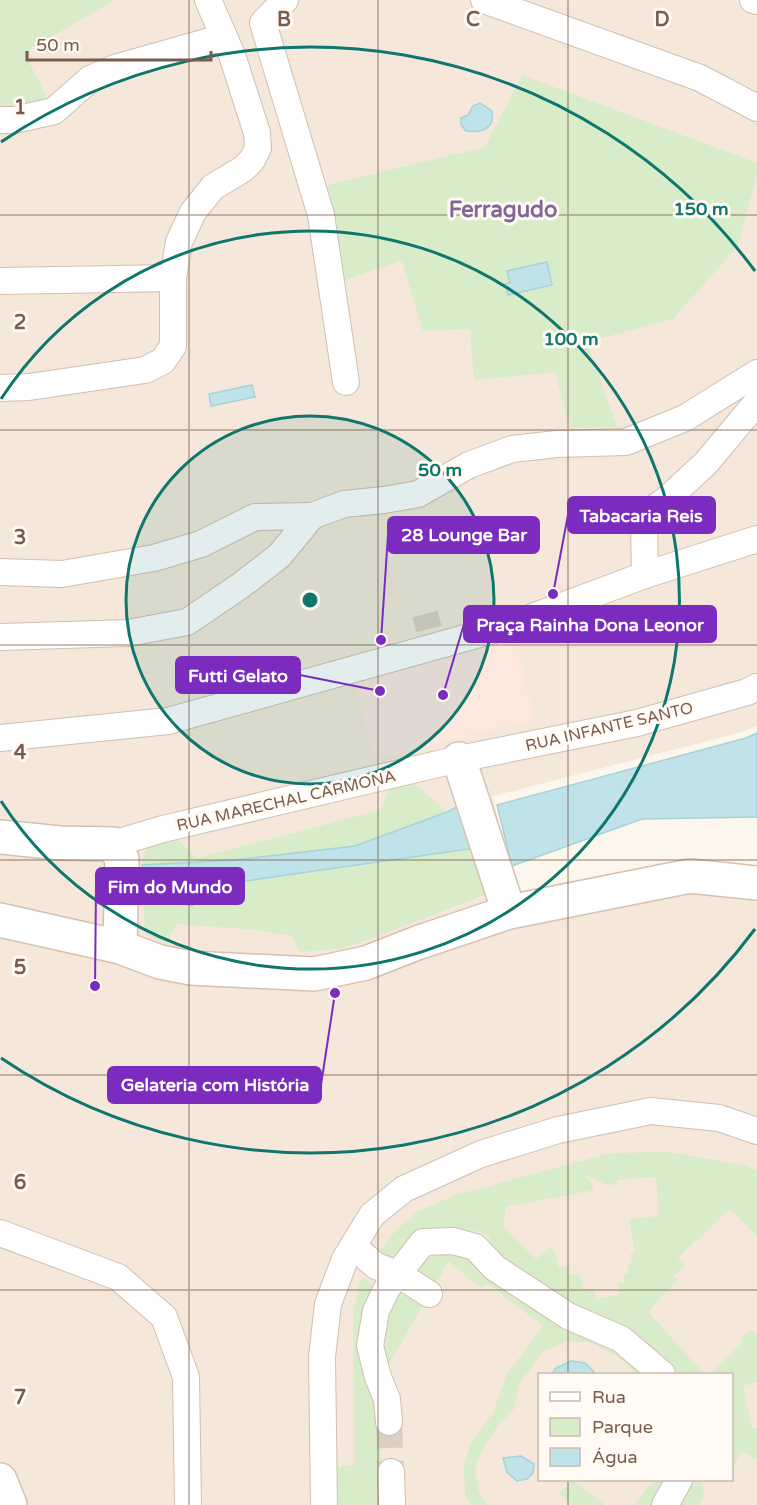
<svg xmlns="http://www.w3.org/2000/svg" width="757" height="1505" viewBox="0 0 757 1505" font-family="'Varela Round',sans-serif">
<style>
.residential{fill:#f5e8da;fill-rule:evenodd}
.commercial{fill:#fde8e0}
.green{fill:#d8ecc9;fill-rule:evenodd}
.water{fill:#bfe3e8;stroke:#a5d3da;stroke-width:1.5}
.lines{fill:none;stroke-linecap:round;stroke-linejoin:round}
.street-tunnel{stroke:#dcd0c4;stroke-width:26;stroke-dasharray:26 13;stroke-linecap:butt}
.street-casing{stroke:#d1beb0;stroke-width:28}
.secondary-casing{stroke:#d6c0b0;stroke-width:36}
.street{stroke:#fff;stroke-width:26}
.secondary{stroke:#fff;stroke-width:33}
.grid{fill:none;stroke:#7a5c4d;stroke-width:1.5;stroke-opacity:0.55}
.ring{fill:none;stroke:#0f766e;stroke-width:3}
.labels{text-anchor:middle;stroke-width:6;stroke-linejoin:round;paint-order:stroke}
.street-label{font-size:16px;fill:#7a5c4d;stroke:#fffaf3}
.district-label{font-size:22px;font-weight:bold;fill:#846695;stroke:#fffaf3}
.grid-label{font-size:20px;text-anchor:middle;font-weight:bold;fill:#7a5c4d;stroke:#fffaf3;stroke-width:6;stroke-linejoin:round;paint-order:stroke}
.centre{fill:#0f766e;stroke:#fffaf3;stroke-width:3}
.ring-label{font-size:18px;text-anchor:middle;font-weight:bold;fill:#0f766e;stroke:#fffaf3;stroke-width:6;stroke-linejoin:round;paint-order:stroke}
.leader{fill:none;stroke:#7b2cbf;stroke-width:2}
.callout-dot{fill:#7b2cbf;stroke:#fffaf3;stroke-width:2}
.callout{fill:#7b2cbf;stroke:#7b2cbf;stroke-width:2}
.callout-label{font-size:18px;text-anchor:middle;font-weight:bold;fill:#fff}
</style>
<rect width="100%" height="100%" fill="#fdf6ec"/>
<path class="residential" d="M 0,0 L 757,0 L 757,726 L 743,732 L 493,796 L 508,873 L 519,908 L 684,889 L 757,901 L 757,1505 L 0,1505 ZM 540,1374 L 732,1374 L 732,1480 L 540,1480 Z"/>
<polygon class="commercial" points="508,626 516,640 535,720 374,759 352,670"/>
<g class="green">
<polygon points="0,0 115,0 30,49 30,64 54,111 0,120"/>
<polygon points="522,75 757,163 757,173 738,246 673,319 587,342 617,427 570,428 555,372 474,380 470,329 423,331 402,261 338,282 328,185 485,147"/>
<polygon points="412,781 447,812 461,805 489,893 368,940 339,949 299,952 292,936 256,930 176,924 167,945 145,934 142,865 147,845 173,836 197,858 381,810 391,785"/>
<path d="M 668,1152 L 748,1166 L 757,1170 L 757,1236 L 730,1209 L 678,1258 L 685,1266 L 673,1276 L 677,1280 L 648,1312 C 668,1333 685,1354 705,1374 L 671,1374 L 494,1259 L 489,1236 L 476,1231 L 419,1230 L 410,1236 L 394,1259 L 384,1257 L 379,1252 L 396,1230 L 417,1212 L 455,1195 L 611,1153 ZM 585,1175 L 608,1185 L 617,1184 L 617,1180 L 656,1177 L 659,1216 L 629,1219 L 635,1253 L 630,1254 L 632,1263 L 627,1265 L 629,1273 L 623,1274 L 625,1282 L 617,1284 L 620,1294 L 597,1299 L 593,1288 L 583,1290 L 579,1273 L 570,1275 L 568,1266 L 559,1268 L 554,1250 L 551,1247 L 536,1259 L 503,1227 L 506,1207 L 594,1190 L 591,1182 Z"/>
<polygon points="438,1251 457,1252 562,1319 597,1333 654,1374 637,1374 618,1357 589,1342 566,1342 542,1352 519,1385 514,1409 497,1427 482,1450 475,1469 479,1493 488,1505 471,1505 465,1495 464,1465 471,1442 493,1413 507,1374 543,1326 488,1284 480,1288 449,1261 432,1290 422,1283 420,1268 424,1256"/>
<polygon points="364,1277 378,1294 382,1505 336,1505 335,1467 355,1465 353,1315 359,1284"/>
<polygon points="410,1293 427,1298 384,1373 380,1337 394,1294"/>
<polygon points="751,1329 757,1335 757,1382 743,1386 752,1427 757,1428 757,1459 741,1452 732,1469 732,1374 710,1374 740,1344 742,1337"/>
<polygon points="572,1480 605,1505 572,1505 559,1493"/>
<polygon points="655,1480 671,1480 657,1505 633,1505"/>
<path d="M 684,1480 L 701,1480 C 704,1488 705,1497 700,1505 L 671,1505 Z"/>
</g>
<g class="water">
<path d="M 480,103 L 492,111 C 495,129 482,133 466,131 L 461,125 L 461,118 L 468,115 L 473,106 Z"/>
<polygon points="547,262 552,285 508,295 505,284 510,283 507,271"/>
<polygon points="252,385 255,397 211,406 209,394"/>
<polygon points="757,733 757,817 642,819 512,866 497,805 746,738"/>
<polygon points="461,805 476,848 204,887 192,906 180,904 187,890 143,896 142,865 234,860 355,846 447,812"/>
<polygon points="571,1361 585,1363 596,1374 552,1374 556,1368"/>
<polygon points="521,1456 534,1464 533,1473 527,1479 517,1481 507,1472 503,1458"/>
</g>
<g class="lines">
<g class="street-tunnel">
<polyline points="425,614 429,629"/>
<polyline points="389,1422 391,1472"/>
</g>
<g class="street-casing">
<g id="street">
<polyline points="285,0 263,23 321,215 346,382"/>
<polyline points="484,0 700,78 757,108"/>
<polyline points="753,0 757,1"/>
<polyline points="0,120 14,120 54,111 90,79 115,68 224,37"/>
<polyline points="0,281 173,278"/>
<polyline points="0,388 29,387 145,370 163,361 173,346 173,278 179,242 193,212 213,187 243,169 252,160 258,148 257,133 232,55 208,0"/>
<polyline points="0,572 62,574 154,558 201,544 255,517 312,516"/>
<polyline points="645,575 644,524 649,512 666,500 706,463 757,402"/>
<polyline points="0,637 128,633 187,622 240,586 279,556 312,516 344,504 384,500 418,494 469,465 512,449 557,444 626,442 685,418 757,373"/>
<polyline points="0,738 168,721 508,626 645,575 757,539"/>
<polyline points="113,844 163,829 459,759 637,723 747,692 757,687"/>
<polyline points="0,1233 118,1277 164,1317 186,1377 188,1505"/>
<polyline points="353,1246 376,1266 398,1274 429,1294"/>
<polyline points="389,1422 387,1399 378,1377 370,1346 376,1311 387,1288 423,1242 453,1241 475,1247 495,1268 568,1316 621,1339 662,1374"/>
<polyline points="391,1472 392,1505"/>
<polyline points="324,1505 322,1357 328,1304 345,1259 372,1215 404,1189 481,1154 558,1130 651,1111 719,1118 757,1131"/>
<polyline points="665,1505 679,1480"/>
</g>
</g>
<g class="secondary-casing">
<g id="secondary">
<polyline points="459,759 509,912"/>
<polyline points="0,837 60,843 113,844 122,859 120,947"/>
<polyline points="0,920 120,947 160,962 191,968 314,974 366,963 417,943 509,912 690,876 757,883"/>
<polyline points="0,1480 10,1505"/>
</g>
</g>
<use href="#street" class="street"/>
<use href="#secondary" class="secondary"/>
</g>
<path class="grid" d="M 189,0 L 189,1505M 378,0 L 378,1505M 568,0 L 568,1374M 0,215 L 757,215M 0,430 L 757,430M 0,645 L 757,645M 0,860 L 757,860M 0,1075 L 757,1075M 0,1290 L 757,1290M 568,1480 L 568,1505"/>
<circle cx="310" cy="600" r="184" fill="#0f766e" fill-opacity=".12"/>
<g class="ring">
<circle cx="310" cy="600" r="184"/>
<path d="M1 399A369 369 0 1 1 1 801"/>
<path d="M755 929A553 553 0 0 1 1 1058M1 142A553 553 0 0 1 755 271"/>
</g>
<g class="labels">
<g class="street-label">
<text transform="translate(609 726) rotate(-13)" y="6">RUA INFANTE SANTO</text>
<text transform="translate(286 800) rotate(-13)" y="6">RUA MARECHAL CARMONA</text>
</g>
<g class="district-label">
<text x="503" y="217">Ferragudo</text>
</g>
</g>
<g class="grid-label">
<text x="284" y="26">B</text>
<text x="473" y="26">C</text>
<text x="662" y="26">D</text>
<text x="20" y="114">1</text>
<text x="20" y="329">2</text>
<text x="20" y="544">3</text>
<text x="20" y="759">4</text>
<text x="20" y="974">5</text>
<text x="20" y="1189">6</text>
<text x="20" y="1404">7</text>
</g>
<circle cx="310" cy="600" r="9" class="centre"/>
<g class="ring-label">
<text x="701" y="215">150 m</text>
<text x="571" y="345">100 m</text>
<text x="440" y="476">50 m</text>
</g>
<path class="leader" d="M553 594L568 515M381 640L388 535M443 695L464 624M380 691L300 675M95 986L96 886M335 993L321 1085"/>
<g class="callout-dot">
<circle cx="553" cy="594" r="6"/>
<circle cx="381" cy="640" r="6"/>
<circle cx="443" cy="695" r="6"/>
<circle cx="380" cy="691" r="6"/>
<circle cx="95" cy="986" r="6"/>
<circle cx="335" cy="993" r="6"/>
</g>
<g class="callout">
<rect x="568" y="497" width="147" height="36" rx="6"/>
<rect x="388" y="517" width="151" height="36" rx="6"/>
<rect x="464" y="606" width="252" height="36" rx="6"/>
<rect x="176" y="657" width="124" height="36" rx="6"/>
<rect x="96" y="868" width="148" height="36" rx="6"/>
<rect x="108" y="1067" width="213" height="36" rx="6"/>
</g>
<g class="callout-label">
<text x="641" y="522">Tabacaria Reis</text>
<text x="464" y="541">28 Lounge Bar</text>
<text x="590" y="631">Praça Rainha Dona Leonor</text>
<text x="238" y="682">Futti Gelato</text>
<text x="170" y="893">Fim do Mundo</text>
<text x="215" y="1091">Gelateria com História</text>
</g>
<rect x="538" y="1373" width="195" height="108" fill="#fffaf3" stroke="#cabbb1" stroke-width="1.5"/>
<rect x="550" y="1392" width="30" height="9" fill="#ffffff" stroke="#cabbb1" stroke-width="1.5"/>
<text x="592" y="1403" font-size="18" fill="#7a5c4d">Rua</text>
<rect x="550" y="1418" width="30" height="18" fill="#d8ecc9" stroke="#cabbb1" stroke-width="1.5"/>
<text x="592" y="1433" font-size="18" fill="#7a5c4d">Parque</text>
<rect x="550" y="1448" width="30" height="18" fill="#bfe3e8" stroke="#cabbb1" stroke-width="1.5"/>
<text x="592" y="1463" font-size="18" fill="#7a5c4d">Água</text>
<path d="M27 51v9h184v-9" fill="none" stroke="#7a5c4d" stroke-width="3"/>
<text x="36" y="51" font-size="18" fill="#7a5c4d" stroke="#fffaf3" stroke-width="4.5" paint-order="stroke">50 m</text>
</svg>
